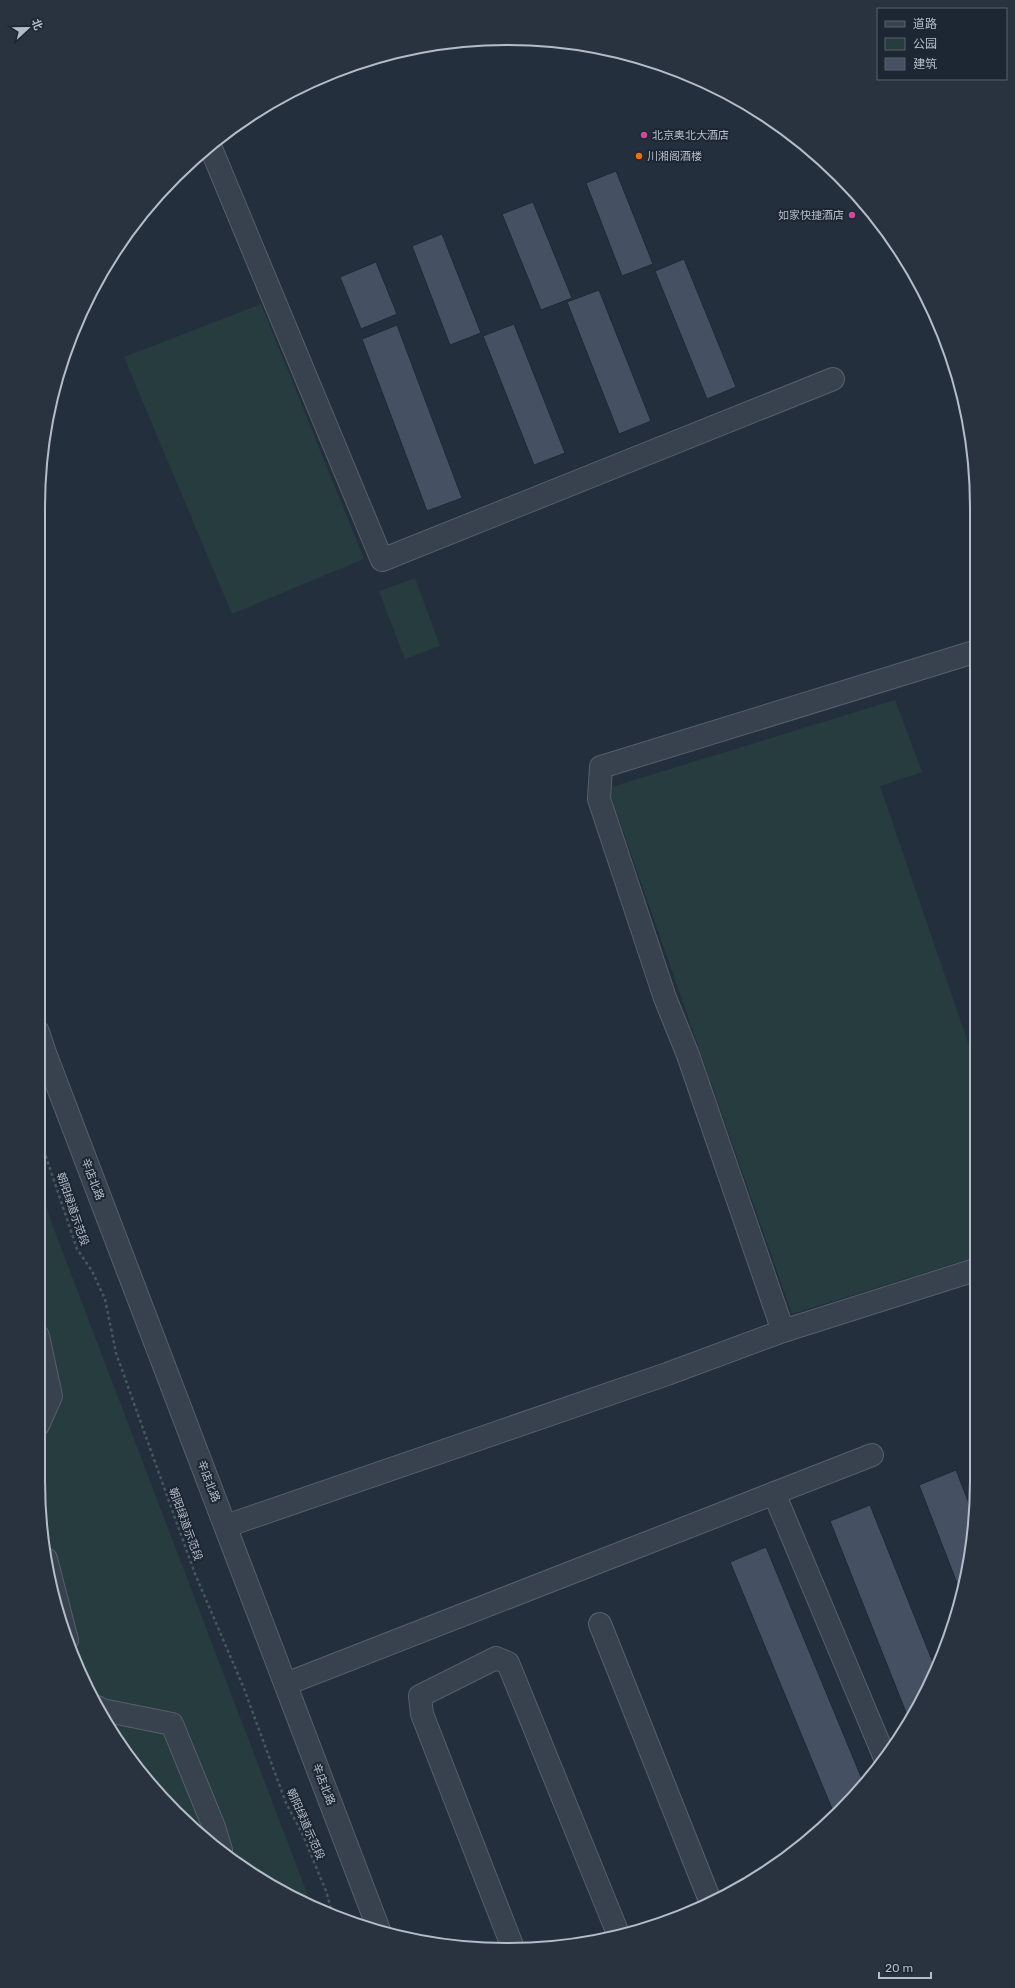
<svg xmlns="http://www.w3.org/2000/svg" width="1015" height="1988" viewBox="0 0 1015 1988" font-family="Rubik,'Noto Sans SC',sans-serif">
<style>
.green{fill:#263c3f}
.building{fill:#455162;stroke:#1f2835}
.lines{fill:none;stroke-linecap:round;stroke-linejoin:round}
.minor-casing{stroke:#565f6c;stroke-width:24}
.path{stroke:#44595c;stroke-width:2.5;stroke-dasharray:3 3;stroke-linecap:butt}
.minor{stroke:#38414e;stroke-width:22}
.hotel-dot{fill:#d1479c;stroke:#1d2633;stroke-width:1.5}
.food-dot{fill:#e8710a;stroke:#1d2633;stroke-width:1.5}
.labels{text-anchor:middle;stroke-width:4;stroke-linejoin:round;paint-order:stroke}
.poi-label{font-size:11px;fill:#b4bcc9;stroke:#1d2633;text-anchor:start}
.street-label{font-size:11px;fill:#b4bcc9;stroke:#1d2633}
.rim{fill:none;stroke:#b4bcc9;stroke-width:2}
</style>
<rect width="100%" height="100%" fill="#242f3e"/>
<g class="green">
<polygon points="261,304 364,559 232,614 124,357"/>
<polygon points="415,578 440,646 405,659 379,591"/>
<polygon points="895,700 922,772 880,786 975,1063 975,1257 792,1314 608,788"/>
<polygon points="38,1182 52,1224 312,1906 273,1887 198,1833 135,1766 101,1715 63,1632 47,1572 38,1481"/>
</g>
<g class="building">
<polygon points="616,171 653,264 622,276 586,183"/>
<polygon points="533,202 572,298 541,310 502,214"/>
<polygon points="442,234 481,333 450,345 412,246"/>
<polygon points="684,259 736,387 707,399 655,271"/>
<polygon points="376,262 397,314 361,329 340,277"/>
<polygon points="599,290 651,421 619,434 567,302"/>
<polygon points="514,324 565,453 534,465 483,336"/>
<polygon points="397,325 462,498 427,511 362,339"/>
<polygon points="956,1470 975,1519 962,1596 919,1485"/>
<polygon points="870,1505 936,1670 929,1688 909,1720 830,1521"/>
<polygon points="766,1547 864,1784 835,1816 730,1562"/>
</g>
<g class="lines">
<g class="minor-casing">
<g id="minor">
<polyline points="210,146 382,560 833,379"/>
<polyline points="38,1032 45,1053 379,1930"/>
<polyline points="783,1331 688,1055 665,998 599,799 601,767 974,652"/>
<polyline points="38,1425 51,1396 38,1336"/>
<polyline points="774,1493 885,1758"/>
<polyline points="226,1526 667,1374 783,1331 975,1270"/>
<polyline points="46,1559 67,1640"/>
<polyline points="600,1624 711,1903"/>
<polyline points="286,1684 872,1455"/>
<polyline points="97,1707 102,1710 172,1724 214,1827 221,1850"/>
<polyline points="513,1948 422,1714 420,1696 496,1658 508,1663 619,1936"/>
</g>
</g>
<polyline class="path" points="38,1133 77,1249 92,1271 105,1299 116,1353 195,1574 243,1686 286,1803 302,1833 326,1891 333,1916"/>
<use href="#minor" class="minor"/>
</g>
<g class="hotel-dot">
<circle cx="644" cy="135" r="4"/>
<circle cx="852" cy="215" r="4"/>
</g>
<circle class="food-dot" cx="639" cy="156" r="4"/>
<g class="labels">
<g class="poi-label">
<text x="652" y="139">北京奥北大酒店</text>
<text x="647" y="160">川湘阁酒楼</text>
<text x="844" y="219" text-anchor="end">如家快捷酒店</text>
</g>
<g class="street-label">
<text transform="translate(93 1179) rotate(69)" y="4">辛店北路</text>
<text transform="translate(73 1209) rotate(71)" y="4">朝阳绿道示范段</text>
<text transform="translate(209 1481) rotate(69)" y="4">辛店北路</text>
<text transform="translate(186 1524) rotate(70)" y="4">朝阳绿道示范段</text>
<text transform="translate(324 1784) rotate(69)" y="4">辛店北路</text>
<text transform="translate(306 1824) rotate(66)" y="4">朝阳绿道示范段</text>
</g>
</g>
<path d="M0 0H1015V1988H0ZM507 45H508A462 462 0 0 1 970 507V1481A462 462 0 0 1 508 1943H507A462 462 0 0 1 45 1481V507A462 462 0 0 1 507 45Z" fill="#29323f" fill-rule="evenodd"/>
<path class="rim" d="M507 45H508A462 462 0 0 1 970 507V1481A462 462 0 0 1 508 1943H507A462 462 0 0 1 45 1481V507A462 462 0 0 1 507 45Z"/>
<rect x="877" y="8" width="130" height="72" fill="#1d2633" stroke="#59626f"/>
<rect x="885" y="21" width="20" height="6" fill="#38414e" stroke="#59626f"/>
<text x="913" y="28" font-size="12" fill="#b4bcc9">道路</text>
<rect x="885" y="38" width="20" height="12" fill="#263c3f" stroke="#59626f"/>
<text x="913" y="48" font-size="12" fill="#b4bcc9">公园</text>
<rect x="885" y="58" width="20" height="12" fill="#455162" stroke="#59626f"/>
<text x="913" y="68" font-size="12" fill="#b4bcc9">建筑</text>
<g transform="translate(28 28) rotate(68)" stroke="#1d2633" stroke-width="3" paint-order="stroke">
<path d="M0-3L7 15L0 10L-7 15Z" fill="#b4bcc9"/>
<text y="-6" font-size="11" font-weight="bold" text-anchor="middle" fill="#b4bcc9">北</text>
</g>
<path d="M879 1972v6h52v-6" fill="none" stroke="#b4bcc9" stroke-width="2"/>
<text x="885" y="1972" font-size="12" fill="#b4bcc9" stroke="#1d2633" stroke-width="3" paint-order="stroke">20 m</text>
</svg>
